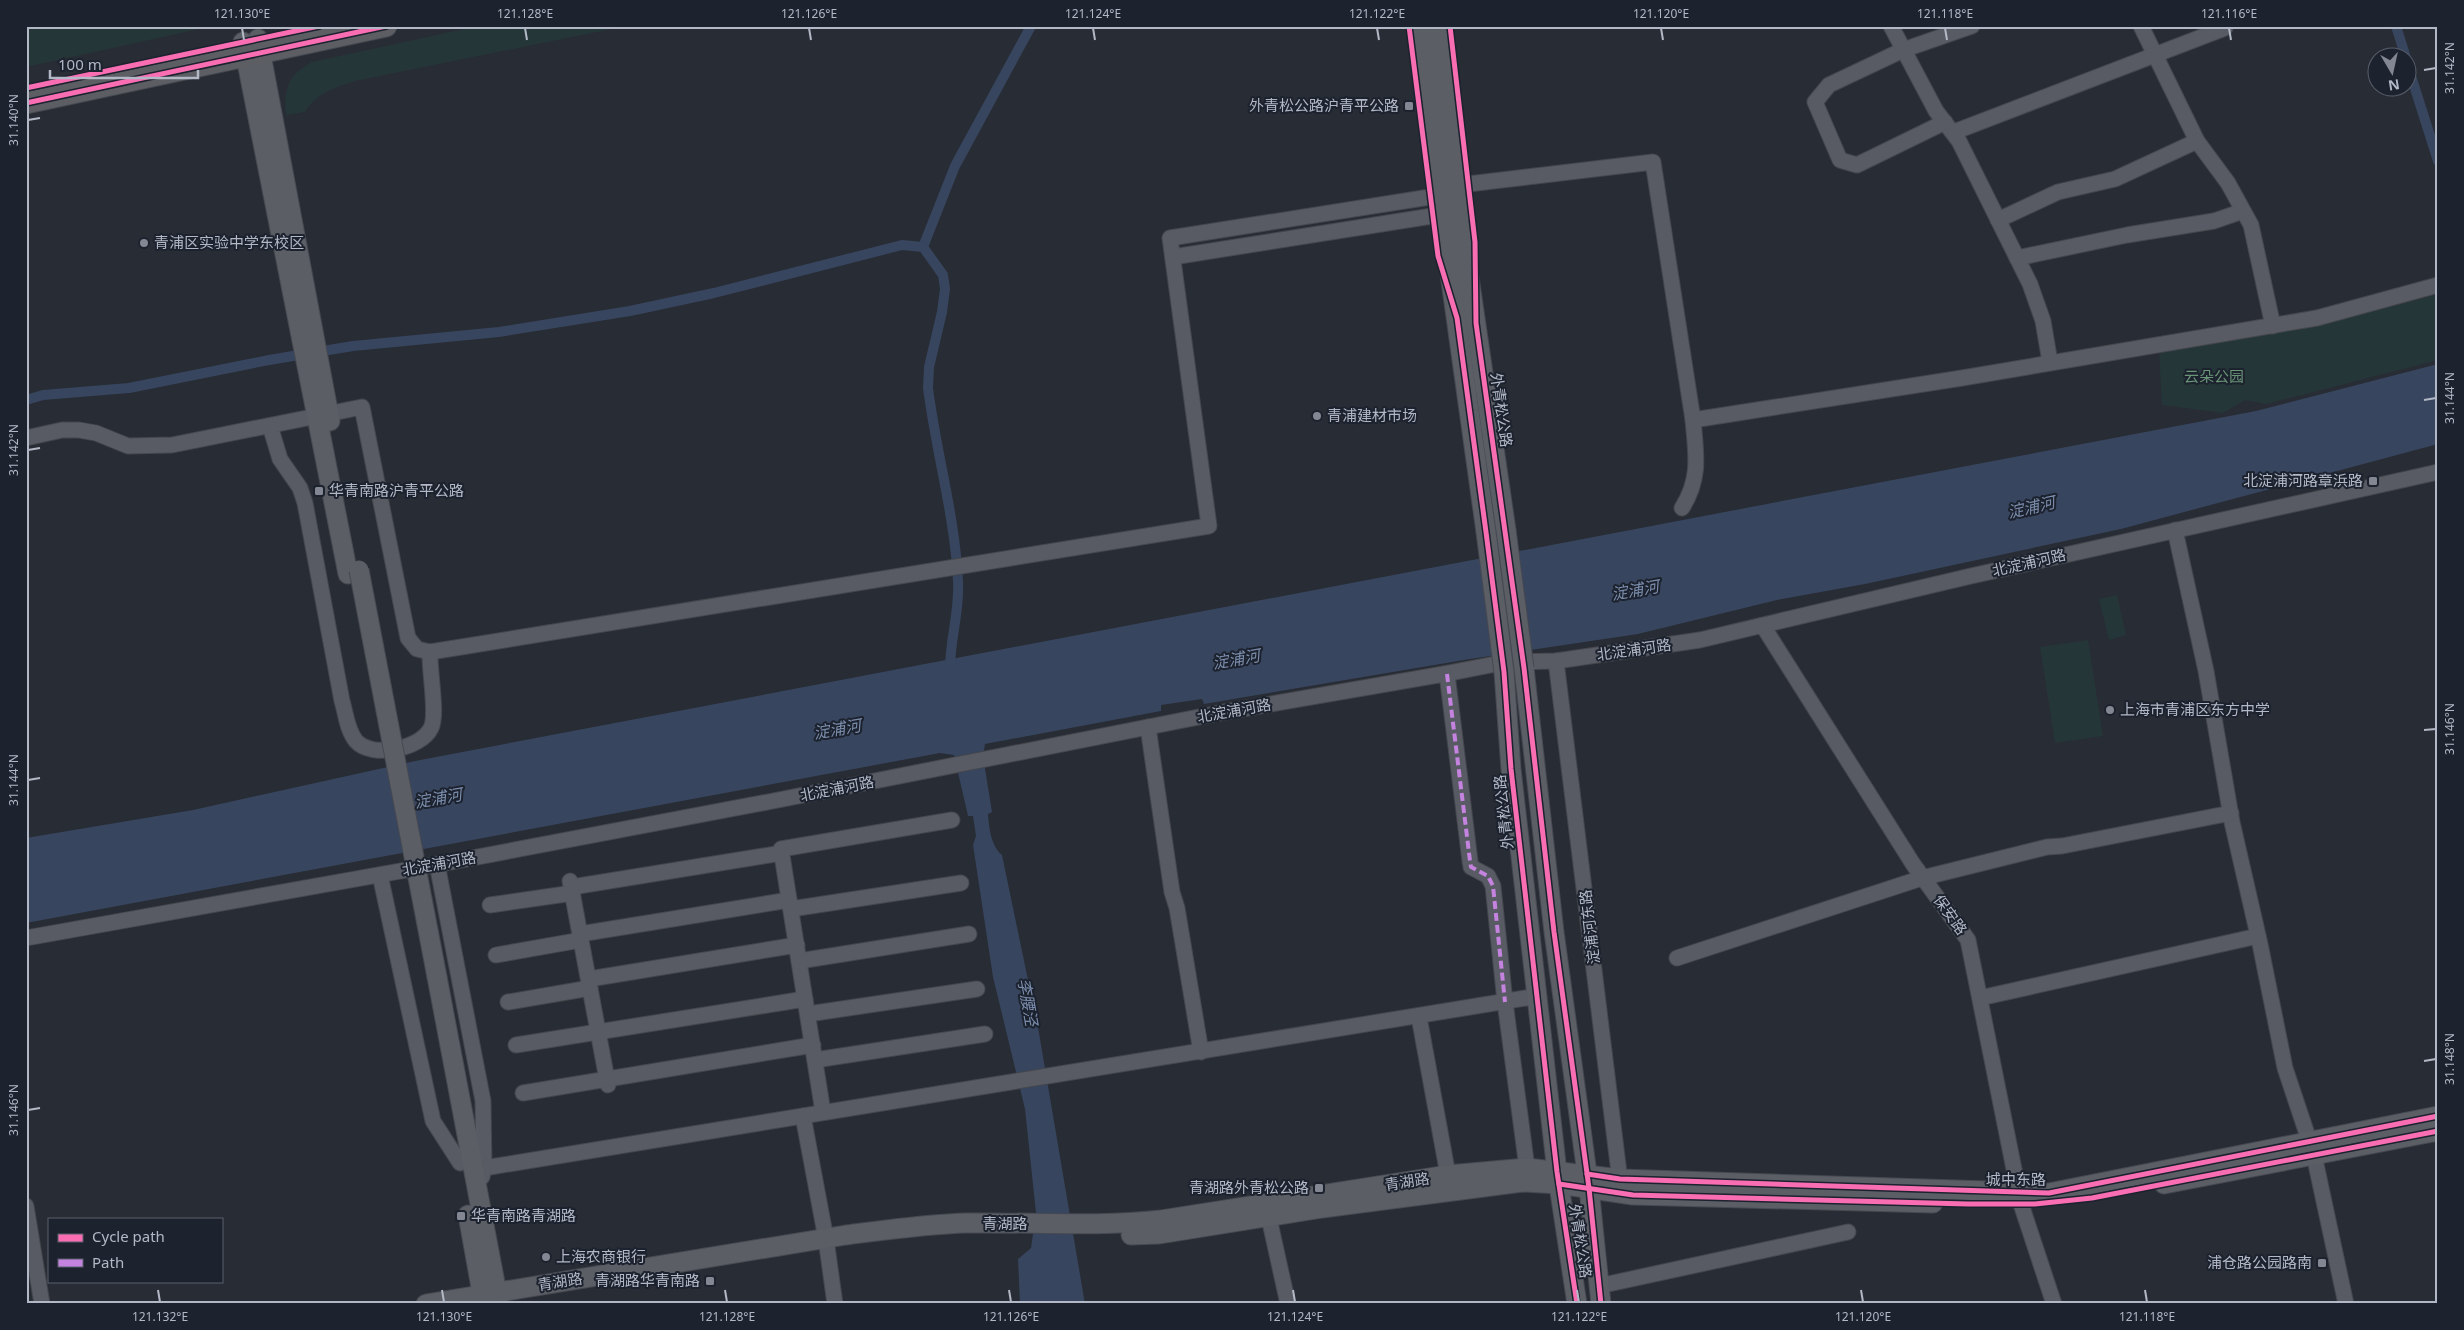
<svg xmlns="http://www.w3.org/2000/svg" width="2464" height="1330" viewBox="0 0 2464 1330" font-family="'Noto Sans','Noto Sans SC',sans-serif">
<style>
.green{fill:#253639}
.water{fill:#37455e}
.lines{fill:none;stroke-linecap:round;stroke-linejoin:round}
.canal{stroke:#37455e;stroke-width:10}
.minor-casing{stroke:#44474d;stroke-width:17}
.major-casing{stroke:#464951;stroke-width:21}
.highway-casing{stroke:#45484f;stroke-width:23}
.minor{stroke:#585b63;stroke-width:15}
.major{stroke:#5b5e65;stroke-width:19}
.highway{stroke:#5c5e63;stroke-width:21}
.major-bridge-casing{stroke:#464951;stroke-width:21;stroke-linecap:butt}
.major-bridge{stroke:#5b5e65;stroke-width:19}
.quiet{stroke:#c483df;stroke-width:4;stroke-dasharray:8 4;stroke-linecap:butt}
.cycleway-casing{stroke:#1c222e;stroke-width:8}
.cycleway{stroke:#f96db3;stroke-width:5}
.ticks{fill:none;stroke:#b2b8c6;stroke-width:2}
.poi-dot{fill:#828793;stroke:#1c222e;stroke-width:2}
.labels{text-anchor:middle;stroke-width:4;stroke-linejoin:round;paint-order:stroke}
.poi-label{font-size:15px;fill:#b2b8c6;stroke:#1c222e;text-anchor:start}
.park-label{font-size:15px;fill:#6a9577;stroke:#1c222e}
.street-label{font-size:15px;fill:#b2b8c6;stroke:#1c222e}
.water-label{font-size:16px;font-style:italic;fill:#7b8dac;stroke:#1c222e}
.neatline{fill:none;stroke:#b2b8c6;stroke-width:2}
.ticks-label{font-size:12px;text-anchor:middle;fill:#b2b8c6}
</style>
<rect width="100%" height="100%" fill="#282c34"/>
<g class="green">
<polygon points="26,26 213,26 26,67"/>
<path d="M 478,26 L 626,26 L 355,81 C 336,87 315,94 305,112 L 286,115 C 284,88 288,75 312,62 Z"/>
<polygon points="2438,294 2438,360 2266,404 2245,400 2223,413 2162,405 2159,351 2318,326"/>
<polygon points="2117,595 2126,635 2109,640 2099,599"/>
<polygon points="2088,640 2103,736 2055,743 2040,647"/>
</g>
<path class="water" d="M 2438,364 L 2438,444 L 2121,529 L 1865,584 L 1777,600 L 1638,634 L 1470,659 L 1204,704 L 1202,699 L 1161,705 L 1161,711 L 985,744 L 983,756 L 992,812 L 988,814 C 989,828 991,846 1002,855 L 1039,1033 L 1085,1304 L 1020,1304 L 1018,1259 L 1031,1248 L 1036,1213 L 1025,1109 L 993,977 L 973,845 L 976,836 L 973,816 L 968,816 L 954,755 L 940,753 L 26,923 L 26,838 L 193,810 L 415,761 L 2256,411 Z"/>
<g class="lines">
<g class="canal">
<polyline points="2396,26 2406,58"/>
<polyline points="2406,60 2438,161"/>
<polyline points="923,247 955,166 1031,26"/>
<path d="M 26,400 L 43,395 L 129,388 L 269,360 L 353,346 L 499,332 L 630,311 L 714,293 L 902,245 L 923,247 L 943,275 L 945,289 L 942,312 L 929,367 L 928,388 C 936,452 955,516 958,581 C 960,612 949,642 950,673"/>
</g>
<g class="minor-casing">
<g id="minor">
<polyline points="1891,26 1936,111 1959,141 2030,284 2043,321 2050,362"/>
<polyline points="2141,26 2197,141 2228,183 2251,225 2273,326"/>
<polyline points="1945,122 1857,165 1840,160 1815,102 1829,85 1903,50 1972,26"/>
<polyline points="1954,132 2225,28"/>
<polyline points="1468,184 1653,162 1693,420 1962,378 2317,318 2438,285"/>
<polyline points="1998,220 2058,192 2115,179 2197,141"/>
<polyline points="1173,257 1432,216"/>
<polyline points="2017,258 2127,235 2214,221 2243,211"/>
<path d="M 270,426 L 280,459 L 300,488 L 305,503 L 342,701 C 346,714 347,730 356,741 C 372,759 421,749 431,728 C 438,715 429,671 430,652"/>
<polyline points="26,438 62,430 79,430 96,433 128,446 172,445 362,407 408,638 417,649 430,652 1209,526 1170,238 1430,197"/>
<path d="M 1682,508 C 1701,478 1696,454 1693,420"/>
<polyline points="2175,530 2206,671 2232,822 2260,944 2285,1068 2314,1155 2346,1304"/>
<polyline points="1763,626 1913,864 1968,940 2021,1204 2054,1304"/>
<polyline points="1556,661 1621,1189"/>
<polyline points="1447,674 1470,861 1471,867 1488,876 1493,886 1505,1002 1527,1168"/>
<polyline points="1148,727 1172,892 1177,908 1201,1052"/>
<polyline points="437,864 483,1101 484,1168 482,1177"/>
<polyline points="380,875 433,1121 460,1163"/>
<polyline points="570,881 608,1085"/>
<polyline points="572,887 782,853"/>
<polyline points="490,905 573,893"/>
<polyline points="791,909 961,883"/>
<polyline points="580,934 789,900"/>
<polyline points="26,938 451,862 773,801 1219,713 1444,674 1506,662 1556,661 1700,640 1971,576 2438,472"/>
<polyline points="496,955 581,940"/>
<polyline points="1677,958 1922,878 2047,847 2062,846 2231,813"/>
<polyline points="799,961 969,934"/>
<polyline points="589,979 797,945"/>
<polyline points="1980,998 2258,936"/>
<polyline points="508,1002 590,988"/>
<polyline points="808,1014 977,989"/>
<polyline points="1419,1017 1448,1175"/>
<polyline points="516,1045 805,999"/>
<polyline points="815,1060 985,1034"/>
<polyline points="523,1093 813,1045"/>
<polyline points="823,1112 781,849 952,820"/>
<polyline points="803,1116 826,1239 835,1304"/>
<polyline points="484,1168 1538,996"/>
<polyline points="26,1206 42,1304"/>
<polyline points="1269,1218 1288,1304"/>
<polyline points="1599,1286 1848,1232"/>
</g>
</g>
<g class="major-casing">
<g id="major">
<polyline points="1421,26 1451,281 1486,532"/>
<polyline points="1437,26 1465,250 1506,530"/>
<polyline points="258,39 330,421"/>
<polyline points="243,42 348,574"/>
<polyline points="1524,668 1554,932 1589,1188 1601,1304"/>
<polyline points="1504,672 1511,769 1557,1172 1577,1304"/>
<polyline points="437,977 499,1304"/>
<polyline points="2164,1184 2438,1131"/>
<polyline points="468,1215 484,1304"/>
<polyline points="1131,1235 1159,1234 1322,1208 1522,1182 1559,1184 1633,1195 1933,1203"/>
<path d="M 426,1304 L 846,1235 C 886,1230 927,1224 967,1223 C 1032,1222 1096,1227 1161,1220 L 1448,1175 L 1527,1168 L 1620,1179 L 2049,1193 L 2438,1116"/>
</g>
</g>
<g class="highway-casing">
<polyline id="highway" points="26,103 386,26"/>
</g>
<use href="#minor" class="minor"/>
<use href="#major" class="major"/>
<use href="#highway" class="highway"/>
<g class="major-bridge-casing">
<g id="major-bridge">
<polyline points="1506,530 1524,668"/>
<polyline points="1486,532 1504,672"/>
<polyline points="359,570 437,977"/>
</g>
</g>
<use href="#major-bridge" class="major-bridge"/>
<polyline class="quiet" points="1447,674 1470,861 1471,867 1488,876 1493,886 1505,1002"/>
<g class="cycleway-casing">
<g id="cycleway">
<polyline points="1409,26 1438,256 1457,318 1486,532 1504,672 1511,769 1557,1172 1577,1304"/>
<polyline points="1450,26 1475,242 1476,323 1524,668 1554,932 1589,1188 1601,1304"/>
<polyline points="26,88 319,26"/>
<polyline points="26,103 386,26"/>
<polyline points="1587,1174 1620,1179 2049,1193 2438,1116"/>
<polyline points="1559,1184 1633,1195 1968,1204 2035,1204 2092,1198 2438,1131"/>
</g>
</g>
<use href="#cycleway" class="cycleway"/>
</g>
<path class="ticks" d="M 242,28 L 244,40M 525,28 L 527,40M 809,28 L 811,40M 1093,28 L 1095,40M 1377,28 L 1379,40M 1661,28 L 1663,40M 1945,28 L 1947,40M 2229,28 L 2231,40M 2424,70 L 2436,68M 28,120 L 40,118M 2424,400 L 2436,398M 28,450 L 40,448M 2424,730 L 2436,729M 28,780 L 40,778M 2424,1061 L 2436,1059M 28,1110 L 40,1108M 158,1290 L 160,1302M 442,1290 L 444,1302M 725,1290 L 727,1302M 1009,1290 L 1011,1302M 1293,1290 L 1295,1302M 1577,1290 L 1579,1302M 1861,1290 L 1863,1302M 2145,1290 L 2147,1302"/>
<g class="poi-dot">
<rect x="1404" y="101" width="10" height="10" rx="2.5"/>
<circle cx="144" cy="243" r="5"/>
<circle cx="1317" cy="416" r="5"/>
<rect x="2368" y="476" width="10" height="10" rx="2.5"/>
<rect x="314" y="486" width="10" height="10" rx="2.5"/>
<circle cx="2110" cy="710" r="5"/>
<rect x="1314" y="1183" width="10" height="10" rx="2.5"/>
<rect x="456" y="1211" width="10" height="10" rx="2.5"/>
<circle cx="546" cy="1257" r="5"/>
<rect x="2317" y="1258" width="10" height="10" rx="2.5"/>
<rect x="705" y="1276" width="10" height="10" rx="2.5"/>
</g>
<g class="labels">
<g class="poi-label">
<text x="1399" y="111" text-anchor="end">外青松公路沪青平公路</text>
<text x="154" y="248">青浦区实验中学东校区</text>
<text x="1327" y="421">青浦建材市场</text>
<text x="2363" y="486" text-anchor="end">北淀浦河路章浜路</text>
<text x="329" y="496">华青南路沪青平公路</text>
<text x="2120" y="715">上海市青浦区东方中学</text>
<text x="1309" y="1193" text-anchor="end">青湖路外青松公路</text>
<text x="471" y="1221">华青南路青湖路</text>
<text x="556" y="1262">上海农商银行</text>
<text x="2312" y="1268" text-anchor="end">浦仓路公园路南</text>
<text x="700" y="1286" text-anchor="end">青湖路华青南路</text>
</g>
<g class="park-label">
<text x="2214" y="382">云朵公园</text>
</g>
<g class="street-label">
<text transform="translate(1501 410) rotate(82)" y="5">外青松公路</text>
<text transform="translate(2029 563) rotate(-13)" y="5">北淀浦河路</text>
<text transform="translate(1634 650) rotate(-8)" y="5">北淀浦河路</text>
<text transform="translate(1234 711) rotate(-10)" y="5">北淀浦河路</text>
<text transform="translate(837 789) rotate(-11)" y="5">北淀浦河路</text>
<text transform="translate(1504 812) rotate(-96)" y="5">外青松公路</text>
<text transform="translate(439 864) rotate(-10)" y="5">北淀浦河路</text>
<text transform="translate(1950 915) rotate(54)" y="5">保安路</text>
<text transform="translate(1590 927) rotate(-97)" y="5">淀浦河东路</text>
<text x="2016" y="1185">城中东路</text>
<text transform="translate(1407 1182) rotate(-9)" y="5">青湖路</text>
<text x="1005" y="1229">青湖路</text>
<text transform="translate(1580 1241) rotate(81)" y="5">外青松公路</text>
<text transform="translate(560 1282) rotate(-9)" y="5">青湖路</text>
</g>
<g class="water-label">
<text transform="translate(2031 507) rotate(-13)" y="6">淀浦河</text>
<text transform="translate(1635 590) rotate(-10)" y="6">淀浦河</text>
<text transform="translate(1236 659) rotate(-10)" y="6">淀浦河</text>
<text transform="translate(837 729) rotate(-10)" y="6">淀浦河</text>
<text transform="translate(438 798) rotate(-10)" y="6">淀浦河</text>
<text transform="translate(1028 1002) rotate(80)" y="6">李腰泾</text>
</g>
</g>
<rect width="2464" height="1330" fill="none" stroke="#1c222e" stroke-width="55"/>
<rect x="48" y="1218" width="175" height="65" fill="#1c222e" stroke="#585e6b"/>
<rect x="58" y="1234" width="25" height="8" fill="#f96db3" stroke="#585e6b"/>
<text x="92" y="1242" font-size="15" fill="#b2b8c6">Cycle path</text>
<rect x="58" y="1259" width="25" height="8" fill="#c483df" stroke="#585e6b"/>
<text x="92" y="1268" font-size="15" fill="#b2b8c6">Path</text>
<g transform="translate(2392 72) rotate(171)"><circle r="24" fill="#1c222e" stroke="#585e6b"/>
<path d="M0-4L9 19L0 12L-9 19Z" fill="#828793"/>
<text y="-8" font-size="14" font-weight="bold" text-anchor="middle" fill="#b2b8c6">N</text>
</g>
<path d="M50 70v8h148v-8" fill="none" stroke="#b2b8c6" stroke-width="2.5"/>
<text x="58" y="70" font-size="15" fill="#b2b8c6" stroke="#1c222e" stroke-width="4" paint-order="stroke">100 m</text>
<rect x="28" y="28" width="2408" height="1274" class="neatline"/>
<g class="ticks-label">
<text x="242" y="18">121.130°E</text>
<text x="525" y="18">121.128°E</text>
<text x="809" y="18">121.126°E</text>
<text x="1093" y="18">121.124°E</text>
<text x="1377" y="18">121.122°E</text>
<text x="1661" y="18">121.120°E</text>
<text x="1945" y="18">121.118°E</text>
<text x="2229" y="18">121.116°E</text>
<text transform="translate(2450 68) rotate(-90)" y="4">31.142°N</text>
<text transform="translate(14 120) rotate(-90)" y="4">31.140°N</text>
<text transform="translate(2450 398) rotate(-90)" y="4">31.144°N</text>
<text transform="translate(14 450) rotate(-90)" y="4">31.142°N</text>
<text transform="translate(2450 729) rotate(-90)" y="4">31.146°N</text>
<text transform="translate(14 780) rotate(-90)" y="4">31.144°N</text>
<text transform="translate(2450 1059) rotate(-90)" y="4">31.148°N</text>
<text transform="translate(14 1110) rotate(-90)" y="4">31.146°N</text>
<text x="160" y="1321">121.132°E</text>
<text x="444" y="1321">121.130°E</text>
<text x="727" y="1321">121.128°E</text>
<text x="1011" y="1321">121.126°E</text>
<text x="1295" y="1321">121.124°E</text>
<text x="1579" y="1321">121.122°E</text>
<text x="1863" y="1321">121.120°E</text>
<text x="2147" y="1321">121.118°E</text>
</g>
</svg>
